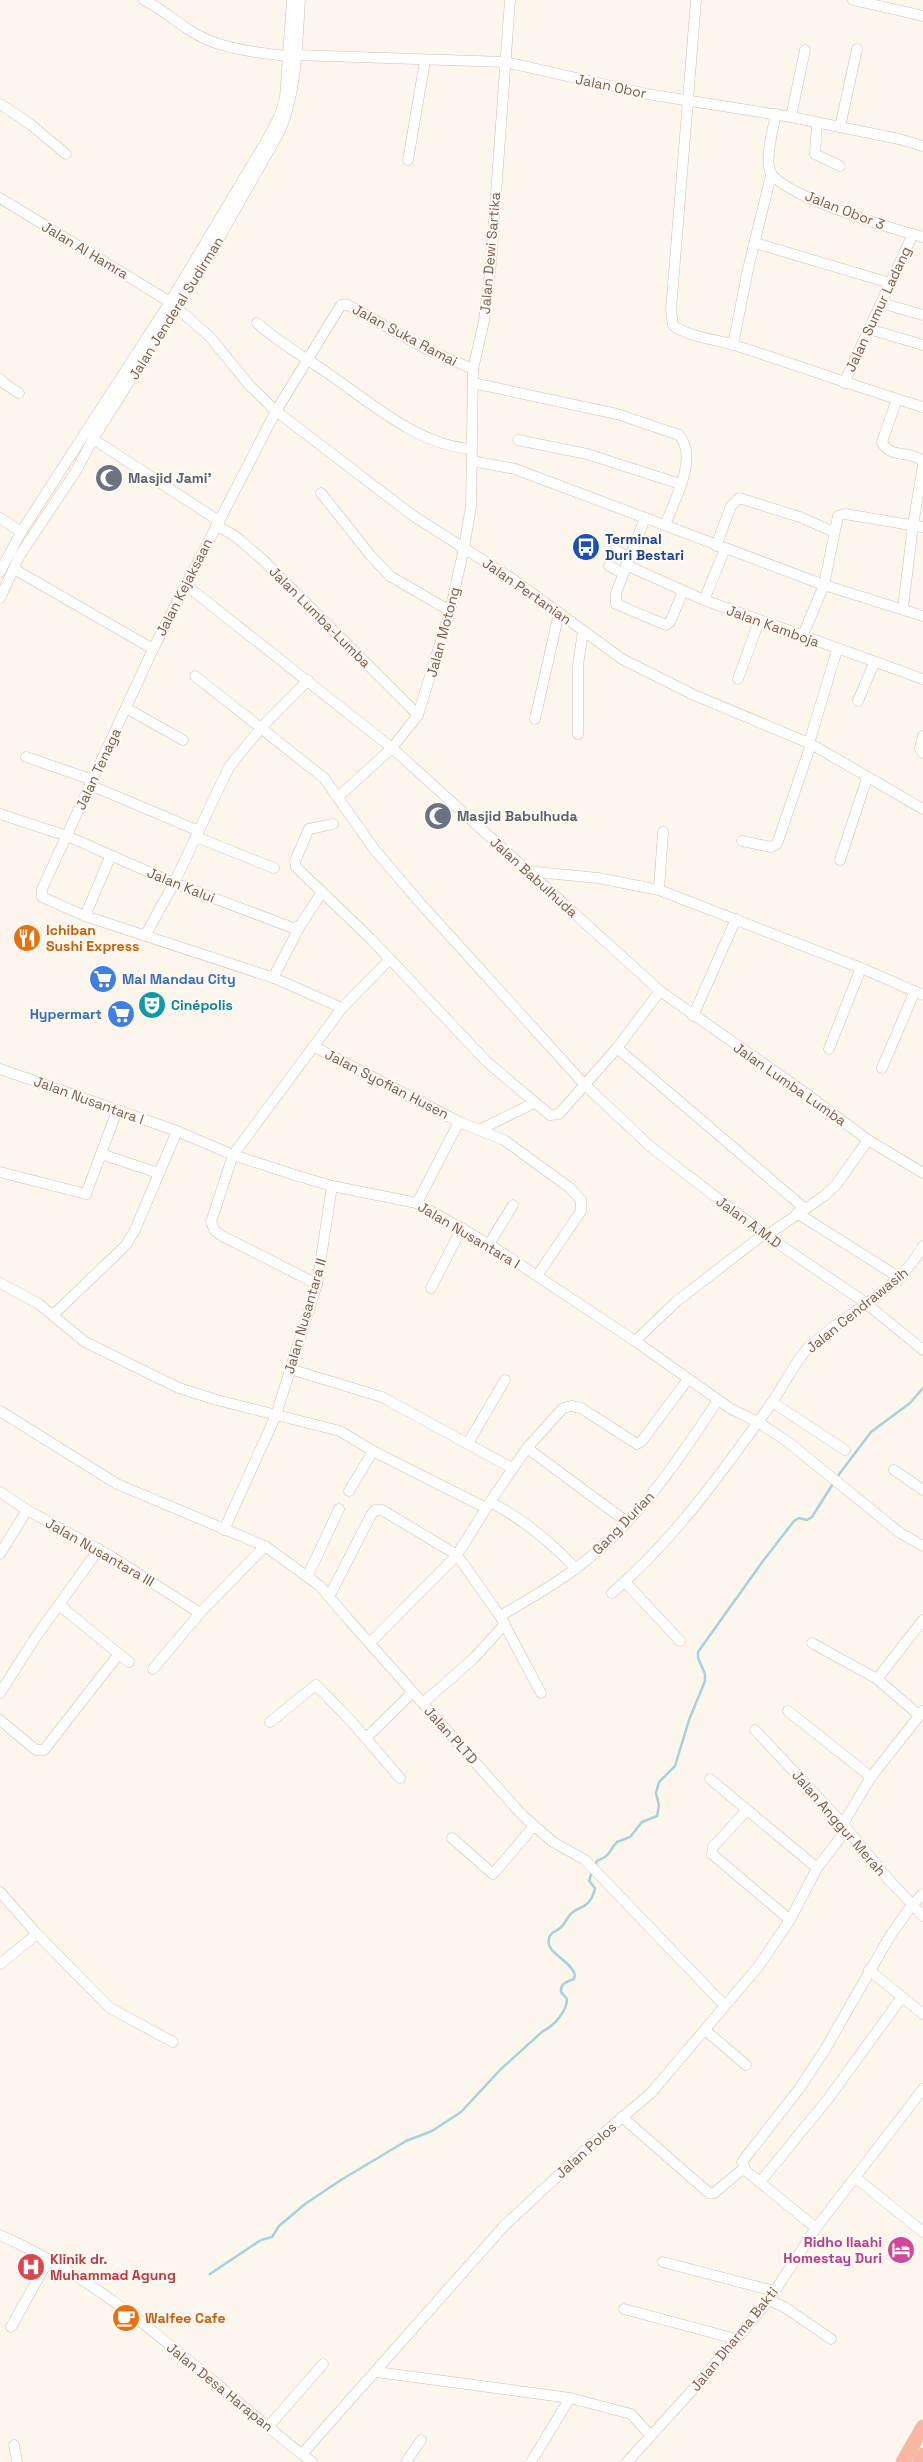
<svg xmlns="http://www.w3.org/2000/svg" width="923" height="2462" viewBox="0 0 923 2462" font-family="'Space Grotesk',sans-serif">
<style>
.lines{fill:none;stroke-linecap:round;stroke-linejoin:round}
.stream{stroke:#a5d3da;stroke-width:2.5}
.minor-casing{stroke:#d1beb0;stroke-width:11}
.highway-casing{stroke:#dad1cd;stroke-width:15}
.minor{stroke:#fff;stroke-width:10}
.highway{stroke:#f7b7a3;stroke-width:14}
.labels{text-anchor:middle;stroke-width:4;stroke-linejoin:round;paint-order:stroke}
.street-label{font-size:14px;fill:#7a5c4d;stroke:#fffaf3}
.worship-label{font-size:14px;font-weight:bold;fill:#5b616d;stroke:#fffaf3;text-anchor:start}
.transit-label{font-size:14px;font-weight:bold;fill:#164399;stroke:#fffaf3;text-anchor:start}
.food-label{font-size:14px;font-weight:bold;fill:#c56008;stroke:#fffaf3;text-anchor:start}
.shop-label{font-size:14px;font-weight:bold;fill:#366cbe;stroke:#fffaf3;text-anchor:start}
.culture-label{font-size:14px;font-weight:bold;fill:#0d838f;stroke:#fffaf3;text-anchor:start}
.hotel-label{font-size:14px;font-weight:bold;fill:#b23c85;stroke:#fffaf3;text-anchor:end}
.health-label{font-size:14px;font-weight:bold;fill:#be3a42;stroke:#fffaf3;text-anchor:start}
</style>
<rect width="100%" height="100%" fill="#fdf6ec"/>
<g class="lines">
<g class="stream">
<polyline points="837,1477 871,1432 910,1403 923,1388"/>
<path d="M 595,1867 L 597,1861 C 612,1855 608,1851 617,1842 L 630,1837 L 642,1822 L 657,1816 L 659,1806 L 656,1793 L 659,1782 L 675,1766 L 689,1720 L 705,1681 L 705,1674 L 698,1658 L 698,1652 L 763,1561 L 794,1521 L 799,1518 L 807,1520 L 812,1517 L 834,1482"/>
<path d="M 210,2274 L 261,2240 L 272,2237 L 279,2226 L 305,2204 L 341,2180 L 406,2141 L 432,2131 L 461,2112 L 501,2069 L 543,2031 C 554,2026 567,2011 567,1999 L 561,1992 C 560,1983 567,1982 574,1979 L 575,1975 C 571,1960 545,1953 549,1939 C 550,1932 555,1932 560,1928 C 564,1925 566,1920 569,1916 C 577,1905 590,1911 595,1888 L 589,1881 L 592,1872"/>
</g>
<g class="minor-casing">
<g id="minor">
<path d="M 144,0 C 160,8 172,18 186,28 C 216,49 252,52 287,56"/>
<path d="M 696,0 L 671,310 L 673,325 C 685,336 718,340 734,345 C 797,365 859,388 923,407"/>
<polyline points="853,0 923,16"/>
<polyline points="296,55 505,62 647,94 791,117 899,139 923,146"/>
<polyline points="0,104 30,124 66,154"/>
<path d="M 776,114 C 773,128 765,159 770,171 C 779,195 896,230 923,237"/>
<polyline points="791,117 805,50"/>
<polyline points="817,123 815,154 840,166"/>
<polyline points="840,127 857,49"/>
<polyline points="408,160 425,61"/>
<polyline points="0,198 170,302"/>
<polyline points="755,243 890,283"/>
<polyline points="881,303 923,315"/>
<polyline points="176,307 210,337 250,386 276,411 412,515 514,580 622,659 694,695 811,744 923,809"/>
<path d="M 257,323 C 278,342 303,356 326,372 C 370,402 416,444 470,449"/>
<polyline points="869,329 923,345"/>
<polyline points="733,345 748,269 771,175"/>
<polyline points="0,379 5,384 19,393"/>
<path d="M 473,383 L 617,414 L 679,435 C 699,458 674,501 665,525"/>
<polyline points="844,383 913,234"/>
<path d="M 897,399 L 882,442 C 890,460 914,449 923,463"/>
<polyline points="93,439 219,521"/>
<polyline points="518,440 587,454 680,484"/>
<polyline points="472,461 515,469 824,585 923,616"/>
<polyline points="321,493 371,556 390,576 450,611"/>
<polyline points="0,518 21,532"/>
<polyline points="645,518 616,593 616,604 666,625 670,622 683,592"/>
<polyline points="216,525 235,536 262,559 418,715"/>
<polyline points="716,546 731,506 739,498 800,517 834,532"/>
<polyline points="615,550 629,557"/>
<polyline points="626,565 704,600 923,679"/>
<polyline points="609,566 623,573"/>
<polyline points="14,569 153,649 276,411 341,305 348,305 428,350 473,369"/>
<polyline points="0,572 21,532 170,302 268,138 280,115 285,98 292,0"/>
<polyline points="187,586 392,748 660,991 617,1048 559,1114 550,1115 487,1062 371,939 296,867 295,861 309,829 333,824"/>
<path d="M 0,598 L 20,555 L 76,471 L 93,439 L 214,247 L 280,131 C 297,90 297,44 300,0"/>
<polyline points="704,600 725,549"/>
<polyline points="903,608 913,525 923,465"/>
<polyline points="803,635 824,585 838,516 845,514 923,527"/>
<polyline points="153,649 42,889 42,897 85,916 274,978 342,1008"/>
<polyline points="195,676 324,778 374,849 421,904 584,1084 651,1147 764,1234 863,1301 923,1350"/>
<polyline points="738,679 759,621"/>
<polyline points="858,701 874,663"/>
<polyline points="126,708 183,740"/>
<polyline points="535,719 559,613"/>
<polyline points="578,734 578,665 583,631"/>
<polyline points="923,736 920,749 923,753"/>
<polyline points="809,743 837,650"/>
<polyline points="26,757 93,780"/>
<polyline points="90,785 199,831"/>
<polyline points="338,797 392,748 418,715 450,611 464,548 471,506 473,369 484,321 491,263 510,0"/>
<polyline points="0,814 67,836 174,883 293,928 300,926 322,892"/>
<polyline points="196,837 274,868"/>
<polyline points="742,841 771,847 777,844 811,744"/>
<polyline points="840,860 867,778"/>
<polyline points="526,871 598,878 659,890 861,968 923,995"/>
<polyline points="659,890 663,832"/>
<polyline points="85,916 111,855"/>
<polyline points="145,936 174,883 229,767 261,728 308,680"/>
<polyline points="273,978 300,926"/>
<polyline points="660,991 804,1092 868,1140 923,1173"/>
<polyline points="693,1016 736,919"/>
<polyline points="313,1046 459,1122 417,1203"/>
<polyline points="617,1048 804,1208"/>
<polyline points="829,1049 861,968"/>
<polyline points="882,1068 915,991"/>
<polyline points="0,1069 177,1131 233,1155 298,1176 332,1186 417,1203 489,1244 635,1341 731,1409 758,1422 788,1442 900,1533 923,1546"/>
<polyline points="459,1122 504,1140 570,1188 581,1200 581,1211 537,1276"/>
<polyline points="479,1130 534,1103"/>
<polyline points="101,1154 158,1173"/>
<polyline points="0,1172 86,1194 117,1111"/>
<polyline points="797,1213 900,1278"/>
<polyline points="766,1236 824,1196 836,1185 868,1140"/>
<polyline points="489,1244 513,1205"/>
<polyline points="0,1283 39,1304 85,1342 179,1388 217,1400 340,1431 373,1451 486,1508"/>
<polyline points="317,1284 222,1236 215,1231 211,1222 233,1155 342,1008 389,960"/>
<polyline points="431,1288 462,1228"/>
<polyline points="53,1315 126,1245 135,1230 177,1131"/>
<polyline points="635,1341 677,1301 764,1234"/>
<polyline points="290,1369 382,1397 512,1468"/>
<polyline points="772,1402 845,1450"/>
<polyline points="0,1411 117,1484 265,1546 320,1586 348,1619 522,1815 553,1842 585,1860 725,2006"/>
<polyline points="468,1443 505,1380"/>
<polyline points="527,1448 627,1522"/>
<polyline points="894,1470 923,1490"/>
<polyline points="349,1491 373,1451"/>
<polyline points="0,1492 27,1510 112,1557 200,1613"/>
<polyline points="490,1502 527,1448 563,1408 571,1406 581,1408 637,1444 642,1441 688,1379"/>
<polyline points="224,1530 276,1415 317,1284 332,1186"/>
<polyline points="0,1554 27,1510"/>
<polyline points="308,1575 339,1509"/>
<polyline points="625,1582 680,1641"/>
<path d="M 612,1593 C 674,1540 723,1471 771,1404 C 783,1387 792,1367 806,1350 C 843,1313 897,1294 923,1246"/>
<polyline points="330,1595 371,1515 375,1510 382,1510 457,1555 500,1616 541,1693"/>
<polyline points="59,1605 129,1662"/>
<path d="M 500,1616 C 526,1601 551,1587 575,1569 C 635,1525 678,1461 718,1400"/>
<path d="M 370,1643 L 457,1555 L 490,1502 C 523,1519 551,1542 576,1569"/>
<polyline points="812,1643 877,1679"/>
<polyline points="153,1669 200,1613 265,1546"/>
<polyline points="0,1693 35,1638 99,1549"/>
<polyline points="423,1703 474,1658 505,1624"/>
<polyline points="788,1711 871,1777"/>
<polyline points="919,1715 877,1679 923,1620"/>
<polyline points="0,1720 36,1750 44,1750 118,1655"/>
<polyline points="270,1722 316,1685 351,1721 400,1778"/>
<polyline points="755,1730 843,1824 889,1880 923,1916"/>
<polyline points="366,1738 413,1692"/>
<polyline points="710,1779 817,1868"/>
<polyline points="747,1810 713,1847 712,1854 790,1920"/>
<polyline points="843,1824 871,1777 923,1711"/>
<polyline points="452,1838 493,1874 534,1826"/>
<polyline points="0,1892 37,1934 110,2008 173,2042"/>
<polyline points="0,1964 37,1934"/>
<polyline points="869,1970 923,2014"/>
<polyline points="705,2030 746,2065"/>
<polyline points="622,2117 709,2193 714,2193 744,2168"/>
<polyline points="856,2178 923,2232"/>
<polyline points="760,2182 828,2099 902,1997"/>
<polyline points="816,2228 746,2171 742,2162 799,2089 826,2048 890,1936 912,1905 923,1894"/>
<path d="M 0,2235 C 119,2287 210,2384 312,2462"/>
<polyline points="663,2262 774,2291"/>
<polyline points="769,2300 786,2308 831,2339"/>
<polyline points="624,2309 736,2339"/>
<polyline points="11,2327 49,2259"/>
<polyline points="377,2372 570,2398 631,2414 651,2436"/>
<polyline points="269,2426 323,2364"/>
<polyline points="14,2445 17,2462"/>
<polyline points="302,2454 504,2226 605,2132 651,2093 758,1967 790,1920 817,1868 847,1829"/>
<polyline points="406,2462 421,2440"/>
<polyline points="531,2462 570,2398"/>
<polyline points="627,2462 697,2385 769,2300 816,2228 923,2089"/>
</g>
</g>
<g class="highway-casing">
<g id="highway">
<polyline points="903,2462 923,2427"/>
<polyline points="920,2462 923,2455"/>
</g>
</g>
<use href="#minor" class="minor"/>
<use href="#highway" class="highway"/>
</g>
<defs>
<g id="mosque-disc" transform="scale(1.4375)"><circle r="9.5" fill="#6b7280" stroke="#fffaf3"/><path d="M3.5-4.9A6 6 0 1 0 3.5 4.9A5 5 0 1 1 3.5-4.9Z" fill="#fff"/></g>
<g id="bus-disc" transform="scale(1.4375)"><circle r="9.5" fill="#1a4fb4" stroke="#fffaf3"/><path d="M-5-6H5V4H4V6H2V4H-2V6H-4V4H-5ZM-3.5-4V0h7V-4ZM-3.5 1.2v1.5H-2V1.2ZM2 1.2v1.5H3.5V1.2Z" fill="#fff"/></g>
<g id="restaurant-disc" transform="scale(1.4375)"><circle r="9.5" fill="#e8710a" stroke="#fffaf3"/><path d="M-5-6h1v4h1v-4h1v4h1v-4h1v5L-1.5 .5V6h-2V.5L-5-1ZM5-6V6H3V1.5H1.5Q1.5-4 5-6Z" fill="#fff"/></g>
<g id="supermarket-disc" transform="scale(1.4375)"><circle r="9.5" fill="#3f7fe0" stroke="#fffaf3"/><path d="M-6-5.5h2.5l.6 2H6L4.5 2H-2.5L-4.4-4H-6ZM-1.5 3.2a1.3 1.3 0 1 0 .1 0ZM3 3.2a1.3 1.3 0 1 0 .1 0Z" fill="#fff"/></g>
<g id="theatre-disc" transform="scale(1.4375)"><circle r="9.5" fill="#0f9aa8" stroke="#fffaf3"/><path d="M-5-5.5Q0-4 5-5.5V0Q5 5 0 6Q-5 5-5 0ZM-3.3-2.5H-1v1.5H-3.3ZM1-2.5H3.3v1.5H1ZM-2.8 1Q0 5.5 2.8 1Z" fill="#fff"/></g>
<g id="hotel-disc" transform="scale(1.4375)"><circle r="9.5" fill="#d1479c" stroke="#fffaf3"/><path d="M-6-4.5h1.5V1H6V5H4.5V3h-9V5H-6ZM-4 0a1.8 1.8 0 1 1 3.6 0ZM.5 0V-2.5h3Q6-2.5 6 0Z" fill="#fff"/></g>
<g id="hospital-disc" transform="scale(1.4375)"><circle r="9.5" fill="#e0444e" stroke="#fffaf3"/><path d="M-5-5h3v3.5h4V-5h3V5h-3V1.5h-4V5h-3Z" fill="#fff"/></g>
<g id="cafe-disc" transform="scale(1.4375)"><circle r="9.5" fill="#e8710a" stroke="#fffaf3"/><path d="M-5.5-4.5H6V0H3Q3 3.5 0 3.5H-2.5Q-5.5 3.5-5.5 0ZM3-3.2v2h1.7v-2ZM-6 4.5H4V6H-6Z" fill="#fff"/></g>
</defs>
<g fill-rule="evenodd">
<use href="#mosque-disc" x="109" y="478"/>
<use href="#bus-disc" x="586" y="547"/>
<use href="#mosque-disc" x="438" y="816"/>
<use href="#restaurant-disc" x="27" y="938"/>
<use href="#supermarket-disc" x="103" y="979"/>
<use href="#theatre-disc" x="152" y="1005"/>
<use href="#supermarket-disc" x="121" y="1014"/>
<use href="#hotel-disc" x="901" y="2250"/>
<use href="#hospital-disc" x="31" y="2267"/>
<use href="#cafe-disc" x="126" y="2318"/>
</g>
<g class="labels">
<g class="street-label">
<text transform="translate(611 86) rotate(12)" y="5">Jalan Obor</text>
<text transform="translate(845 210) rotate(21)" y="5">Jalan Obor 3</text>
<text transform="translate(85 250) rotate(31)" y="5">Jalan Al Hamra</text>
<text transform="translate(490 253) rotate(-85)" y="5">Jalan Dewi Sartika</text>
<text transform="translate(176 308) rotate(-58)" y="5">Jalan Jenderal Sudirman</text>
<text transform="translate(878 309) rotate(-65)" y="5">Jalan Sumur Ladang</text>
<text transform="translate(405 335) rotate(28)" y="5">Jalan Suka Ramai</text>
<text transform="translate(184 587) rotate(-63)" y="5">Jalan Kejaksaan</text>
<text transform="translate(527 591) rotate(35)" y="5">Jalan Pertanian</text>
<text transform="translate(320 617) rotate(45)" y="5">Jalan Lumba-Lumba</text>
<text transform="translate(773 626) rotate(20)" y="5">Jalan Kamboja</text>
<text transform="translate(443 632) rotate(-75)" y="5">Jalan Motong</text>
<text transform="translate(98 769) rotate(-65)" y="5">Jalan Tenaga</text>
<text transform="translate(534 877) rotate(42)" y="5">Jalan Babulhuda</text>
<text transform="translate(181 885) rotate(22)" y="5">Jalan Kalui</text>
<text transform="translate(387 1084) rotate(27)" y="5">Jalan Syofian Husen</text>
<text transform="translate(790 1084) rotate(35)" y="5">Jalan Lumba Lumba</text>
<text transform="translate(89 1100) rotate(20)" y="5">Jalan Nusantara I</text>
<text transform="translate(749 1222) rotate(36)" y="5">Jalan A.M.D</text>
<text transform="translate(469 1235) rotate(31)" y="5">Jalan Nusantara I</text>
<text transform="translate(857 1310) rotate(-39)" y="5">Jalan Cendrawasih</text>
<text transform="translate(305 1316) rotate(-74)" y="5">Jalan Nusantara II</text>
<text transform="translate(623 1523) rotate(-46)" y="5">Gang Durian</text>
<text transform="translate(100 1552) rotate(30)" y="5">Jalan Nusantara III</text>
<text transform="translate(451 1735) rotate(48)" y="5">Jalan PLTD</text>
<text transform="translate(839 1823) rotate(49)" y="5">Jalan Anggur Merah</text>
<text transform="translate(586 2150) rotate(-42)" y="5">Jalan Polos</text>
<text transform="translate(734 2339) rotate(-51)" y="5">Jalan Dharma Bakti</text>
<text transform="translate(220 2387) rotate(39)" y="5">Jalan Desa Harapan</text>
</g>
<g class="worship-label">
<text x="128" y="483">Masjid Jami'</text>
<text x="457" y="821">Masjid Babulhuda</text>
</g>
<g class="transit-label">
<text x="605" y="544">Terminal<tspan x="605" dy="16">Duri Bestari</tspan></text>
</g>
<g class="food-label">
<text x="46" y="935">Ichiban<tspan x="46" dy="16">Sushi Express</tspan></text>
<text x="145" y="2323">Walfee Cafe</text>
</g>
<g class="shop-label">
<text x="122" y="984">Mal Mandau City</text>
<text x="102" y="1019" text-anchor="end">Hypermart</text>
</g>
<g class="culture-label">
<text x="171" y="1010">Cinépolis</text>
</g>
<g class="hotel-label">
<text x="882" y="2247">Ridho Ilaahi<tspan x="882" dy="16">Homestay Duri</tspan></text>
</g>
<g class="health-label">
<text x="50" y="2264">Klinik dr.<tspan x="50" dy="16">Muhammad Agung</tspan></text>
</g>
</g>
</svg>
